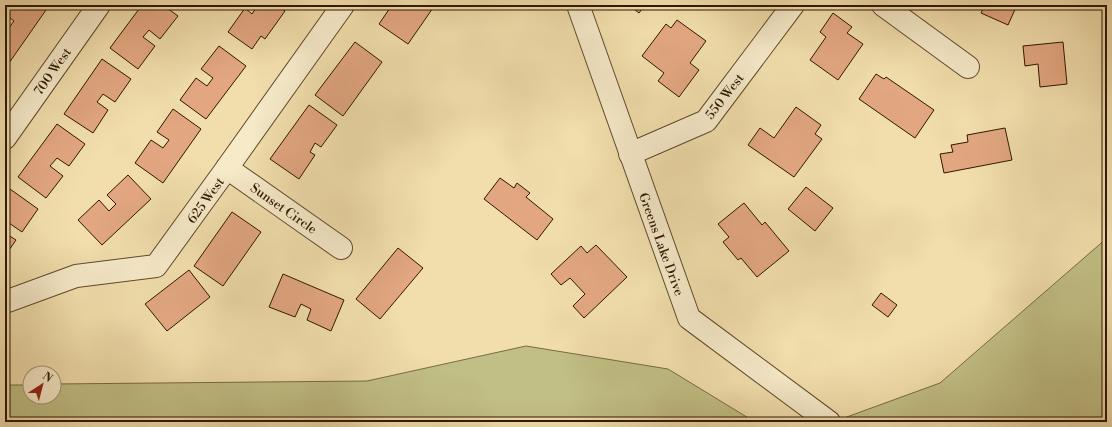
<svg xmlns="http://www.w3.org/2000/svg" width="1112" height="427" viewBox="0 0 1112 427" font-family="'Libre Bodoni',serif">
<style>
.green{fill:#c1bf85;stroke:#786b42}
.building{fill:#e2a781;stroke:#2f1700}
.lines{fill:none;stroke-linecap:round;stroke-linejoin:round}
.minor-casing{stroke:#60492b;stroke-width:24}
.minor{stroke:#f6eac9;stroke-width:22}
.labels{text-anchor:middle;stroke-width:4;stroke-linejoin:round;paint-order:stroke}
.street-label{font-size:13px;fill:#2f1700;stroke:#f6eac9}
</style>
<rect width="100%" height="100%" fill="#f1deac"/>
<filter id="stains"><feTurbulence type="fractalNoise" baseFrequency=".005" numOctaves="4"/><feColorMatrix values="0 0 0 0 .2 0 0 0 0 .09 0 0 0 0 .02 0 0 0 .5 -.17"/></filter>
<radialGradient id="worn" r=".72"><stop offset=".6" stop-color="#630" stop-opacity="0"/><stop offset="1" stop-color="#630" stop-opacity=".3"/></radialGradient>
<g class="green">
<polygon points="1107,238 1107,422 833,422 940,383"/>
<polygon points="526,346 668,369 755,422 5,422 5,385 30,385 30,397 54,397 54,384 367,381"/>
</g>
<g class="building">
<polygon points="8,5 40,5 46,10 9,63 5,61 5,27 8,29 14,21 5,14 5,10"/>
<polygon points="142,5 163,5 178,16 160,39 149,30 143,37 155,46 138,69 110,48"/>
<polygon points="251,5 284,5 281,8 285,11 265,39 261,36 252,49 228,32 245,8 252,14 256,8"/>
<polygon points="392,5 435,5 408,44 379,24"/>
<polygon points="629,5 645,5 639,13"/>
<polygon points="985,5 1017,5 1008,25 981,13"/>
<polygon points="833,13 852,27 847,33 863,44 838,80 810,60 826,37 820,32"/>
<polygon points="677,20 706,41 690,63 699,70 679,97 658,81 664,73 642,56 666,24 671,28"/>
<polygon points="355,42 382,62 343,116 315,95"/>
<polygon points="1063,42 1067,84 1040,87 1038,64 1025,66 1023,46"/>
<polygon points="219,46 246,66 206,119 180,100 196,78 207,86 213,78 201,69"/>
<polygon points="102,59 131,79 115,102 103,94 97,102 108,110 93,133 64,114"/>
<polygon points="876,74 884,79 886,77 934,110 915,138 859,99"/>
<polygon points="309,105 337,125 321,147 315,143 310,152 315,155 299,179 270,159"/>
<polygon points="796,107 821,125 815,134 822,139 794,177 748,145 760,128 774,138"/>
<polygon points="173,109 201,129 163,183 135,163 151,140 163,148 169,140 157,132"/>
<polygon points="57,124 85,144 69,166 57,158 50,166 63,176 46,198 18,177"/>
<polygon points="1005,128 1012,160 944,173 940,154 953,152 951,145 968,142 967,135"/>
<polygon points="128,175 151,199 102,245 78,220 99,200 109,211 116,204 107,195"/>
<polygon points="500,178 514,188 517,183 530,193 526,197 553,219 537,240 484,199"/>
<polygon points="806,187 833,208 815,231 788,209"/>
<polygon points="10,189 38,209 22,232 9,223 5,229 5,196"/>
<polygon points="744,203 762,225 765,222 789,251 757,277 741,258 738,260 723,242 729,237 718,224"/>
<polygon points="232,212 261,232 223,286 194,266"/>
<polygon points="5,233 16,240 5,256"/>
<polygon points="596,245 627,277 584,318 573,306 585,294 570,278 561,285 551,274 581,246 587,253"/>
<polygon points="398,248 423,268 380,319 356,299"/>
<polygon points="189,270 210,297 167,331 145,304"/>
<polygon points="283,274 344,300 331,331 307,320 311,309 301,304 295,317 269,307"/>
<polygon points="881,293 897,305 888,317 872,305"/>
</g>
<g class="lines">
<g class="minor-casing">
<g id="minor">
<polyline points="578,5 689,318 829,422"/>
<polyline points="883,5 968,67"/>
<polyline points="5,138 99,5"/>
<polyline points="630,154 706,121 793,5"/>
<polyline points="227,168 341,248"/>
<polyline points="5,302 76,276 156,266 227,168 343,5"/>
</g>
</g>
<use href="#minor" class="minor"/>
</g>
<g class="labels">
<g class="street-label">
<text transform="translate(52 71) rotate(-55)" y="5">700 West</text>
<text transform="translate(724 96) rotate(-52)" y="5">550 West</text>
<text transform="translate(205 200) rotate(-54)" y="5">625 West</text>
<text transform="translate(284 208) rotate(35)" y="5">Sunset Circle</text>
<text transform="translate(662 244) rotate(70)" y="5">Greens Lake Drive</text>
</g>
</g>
<rect width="1112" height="427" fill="none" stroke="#f1deac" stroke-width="20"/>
<rect x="6" y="6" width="1100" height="415" fill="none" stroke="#2f1700" stroke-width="2"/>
<rect x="10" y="10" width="1092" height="407" fill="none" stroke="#2f1700"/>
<g transform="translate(42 385) rotate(36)"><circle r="19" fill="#f6eac9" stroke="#a69679"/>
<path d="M0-3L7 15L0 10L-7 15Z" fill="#8f2418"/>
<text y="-6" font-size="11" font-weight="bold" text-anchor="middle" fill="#2f1700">N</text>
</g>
<rect width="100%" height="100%" filter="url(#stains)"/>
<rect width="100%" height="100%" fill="url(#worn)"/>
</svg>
